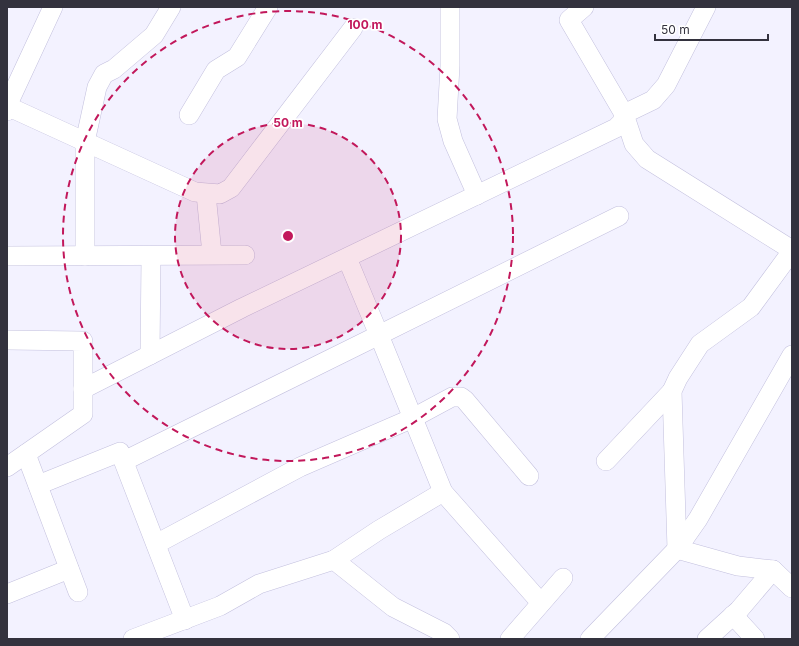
<svg xmlns="http://www.w3.org/2000/svg" width="799" height="646" viewBox="0 0 799 646" font-family="Inter,sans-serif">
<style>
.lines{fill:none;stroke-linecap:round;stroke-linejoin:round}
.minor-casing{stroke:#c3c0de;stroke-width:20}
.minor{stroke:#fff;stroke-width:19}
.ring{fill:none;stroke:#c2185b;stroke-width:2;stroke-dasharray:7 5}
.centre{fill:#c2185b;stroke:#fff;stroke-width:2}
.ring-label{font-size:12px;text-anchor:middle;font-weight:bold;fill:#c2185b;stroke:#fff;stroke-width:3.5;stroke-linejoin:round;paint-order:stroke}
</style>
<rect width="100%" height="100%" fill="#f3f2ff"/>
<g class="lines">
<g class="minor-casing">
<g id="minor">
<polyline points="450,7 450,66 447,119 453,141 477,195"/>
<polyline points="706,7 666,85 653,100 624,114 634,144 647,159 792,250"/>
<polyline points="7,106 195,192 220,194 231,188 353,28"/>
<polyline points="7,111 7,106 53,7"/>
<polyline points="189,115 216,70 237,57 268,7"/>
<polyline points="206,194 212,254"/>
<polyline points="792,251 751,307 700,344 678,378 672,391 677,549 738,566 773,570 792,588"/>
<polyline points="7,256 245,255"/>
<polyline points="85,256 85,142 97,87 104,74 114,69 154,35 171,7"/>
<polyline points="7,340 83,341 83,414 7,467"/>
<polyline points="150,355 151,257"/>
<polyline points="83,389 242,308 616,128 622,122 624,114 569,20 584,7"/>
<polyline points="26,454 78,592"/>
<polyline points="124,461 379,335 347,258"/>
<polyline points="606,461 672,391"/>
<polyline points="38,485 120,452 185,620"/>
<polyline points="156,544 300,467 413,418 452,397 461,397 465,400 529,476"/>
<polyline points="334,560 393,607 444,633 450,639"/>
<polyline points="7,594 69,569"/>
<polyline points="541,603 443,492 379,335 619,216"/>
<polyline points="733,615 755,639"/>
<polyline points="133,639 220,606 259,584 334,560 379,530 443,492"/>
<polyline points="510,639 563,578"/>
<polyline points="590,639 677,549 698,519 792,355"/>
<polyline points="707,639 739,610 773,570"/>
</g>
</g>
<use href="#minor" class="minor"/>
</g>
<circle cx="288" cy="236" r="113" fill="#c2185b" fill-opacity=".12"/>
<g class="ring">
<circle cx="288" cy="236" r="113"/>
<circle cx="288" cy="236" r="225"/>
</g>
<circle cx="288" cy="236" r="6" class="centre"/>
<g class="ring-label">
<text x="365" y="29">100 m</text>
<text x="288" y="127">50 m</text>
</g>
<rect width="799" height="646" fill="none" stroke="#33323e" stroke-width="16"/>
<path d="M655 34v6h113v-6" fill="none" stroke="#33323e" stroke-width="2"/>
<text x="661" y="34" font-size="12" fill="#33323e" stroke="#ffffff" stroke-width="3" paint-order="stroke">50 m</text>
</svg>
